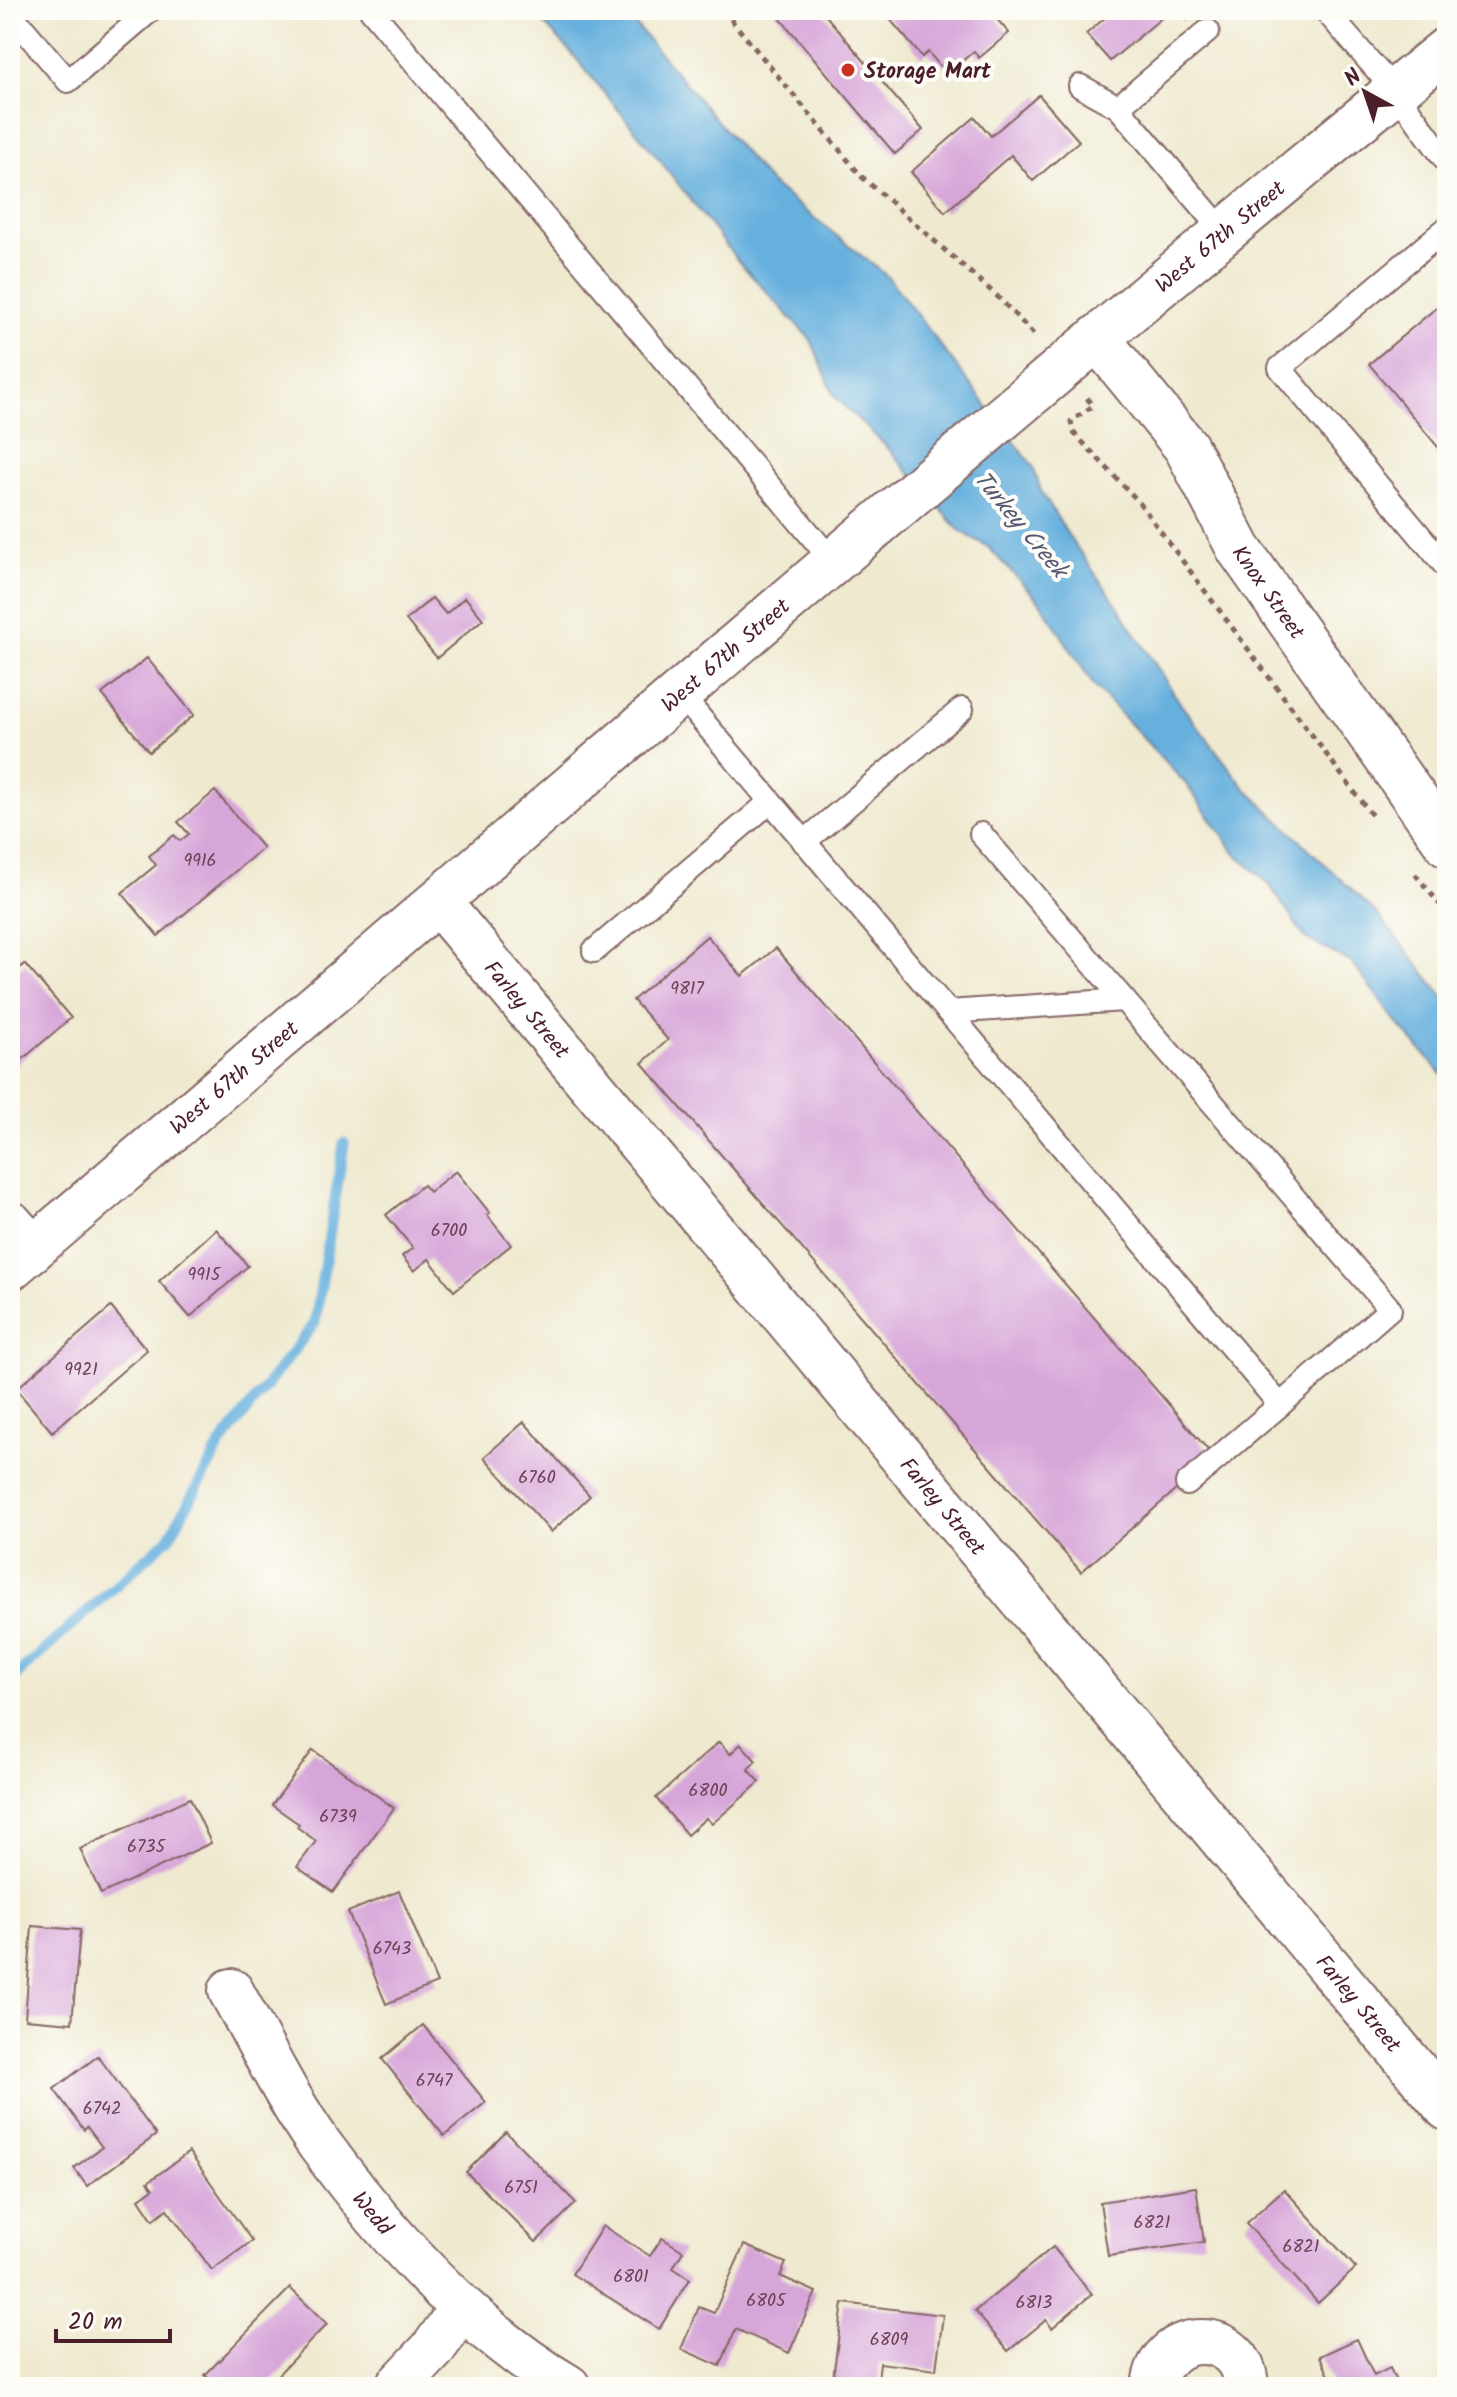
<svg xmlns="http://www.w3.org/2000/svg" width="1457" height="2397" viewBox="0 0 1457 2397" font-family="Kalam,sans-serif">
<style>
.water{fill:#66b0de;stroke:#586884;stroke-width:2}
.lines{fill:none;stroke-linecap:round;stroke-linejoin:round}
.stream{stroke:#66b0de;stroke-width:11}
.building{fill:#d7a6d9}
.service-casing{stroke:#846664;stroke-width:26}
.minor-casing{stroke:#846664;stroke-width:48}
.tertiary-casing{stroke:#846664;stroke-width:48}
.path{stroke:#846664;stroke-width:5;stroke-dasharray:6 6;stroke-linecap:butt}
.service{stroke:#fff;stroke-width:22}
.minor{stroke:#fff;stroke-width:44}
.tertiary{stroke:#fff;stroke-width:44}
.poi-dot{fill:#c8321e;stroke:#fdfcf7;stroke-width:3}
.labels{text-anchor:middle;stroke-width:8;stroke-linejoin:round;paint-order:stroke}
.number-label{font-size:18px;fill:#6d4156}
.poi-label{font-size:22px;font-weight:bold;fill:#4a1f2b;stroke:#fdfcf7;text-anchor:start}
.street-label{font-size:22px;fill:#4a1f2b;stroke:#fdfcf7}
.water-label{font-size:24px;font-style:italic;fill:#555973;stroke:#fdfcf7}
</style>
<rect width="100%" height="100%" fill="#fdfcf7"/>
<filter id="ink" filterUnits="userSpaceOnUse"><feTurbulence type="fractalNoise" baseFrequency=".0125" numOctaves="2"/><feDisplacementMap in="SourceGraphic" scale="16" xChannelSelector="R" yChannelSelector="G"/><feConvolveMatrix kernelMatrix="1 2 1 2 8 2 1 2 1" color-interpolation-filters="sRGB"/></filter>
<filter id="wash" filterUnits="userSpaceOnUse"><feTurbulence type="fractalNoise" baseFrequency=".006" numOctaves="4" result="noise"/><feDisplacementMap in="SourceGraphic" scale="32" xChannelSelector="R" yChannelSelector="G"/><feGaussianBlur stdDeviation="1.8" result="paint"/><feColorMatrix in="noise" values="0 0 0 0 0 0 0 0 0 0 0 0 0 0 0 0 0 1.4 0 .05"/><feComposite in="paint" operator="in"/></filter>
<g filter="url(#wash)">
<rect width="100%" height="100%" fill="#efe9cf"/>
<polygon class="water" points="531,10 623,10 769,182 887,276 1033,466 1041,491 1068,535 1116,603 1182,706 1245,788 1378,915 1447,1001 1447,1080 1395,1020 1352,963 1305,938 1269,884 1235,853 1186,784 1094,686 1040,602 988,547 959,530 887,447 835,397 811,340 739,262 658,158 570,51"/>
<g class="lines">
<polyline class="stream" points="10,1681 169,1538 221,1444 315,1323 344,1143"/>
</g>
<g id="blocks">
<g class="building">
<polygon points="773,10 821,10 923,130 895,154"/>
<polygon points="882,10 989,10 1009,33 979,58 974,51 953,69 947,62 941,67 928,52 922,57"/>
<polygon points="1114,10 1171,10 1110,61 1086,34"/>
<polygon points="1179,10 1199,10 1187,20"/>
<polygon points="1039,95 1079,141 1033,181 1011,155 945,212 911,172 975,117 991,136"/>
<polygon points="1447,299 1447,458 1369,364"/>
<polygon points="465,597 483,619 437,658 406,620 432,598 446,614"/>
<polygon points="147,658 194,715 149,752 102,694"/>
<polygon points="215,791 263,848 158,936 122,893 156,865 149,856 174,835 180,841 189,834 178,822"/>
<polygon points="707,936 742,976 776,948 1214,1457 1081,1572 642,1063 668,1040 633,1000"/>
<polygon points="25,964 71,1018 10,1070 10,976"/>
<polygon points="456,1171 490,1213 487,1215 511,1245 454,1291 429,1259 414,1271 402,1256 413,1248 386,1215 423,1185 429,1192"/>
<polygon points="216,1229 248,1266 190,1317 159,1281"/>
<polygon points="111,1307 147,1350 52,1432 16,1389"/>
<polygon points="524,1422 590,1496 551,1532 484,1457"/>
<polygon points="719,1742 730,1754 741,1744 756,1761 748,1769 760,1782 712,1824 706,1818 687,1835 656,1798"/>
<polygon points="313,1750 394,1808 333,1892 297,1867 316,1841 297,1827 299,1824 272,1805"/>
<polygon points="190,1798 211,1843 101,1894 80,1849"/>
<polygon points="399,1891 437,1983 386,2004 348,1912"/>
<polygon points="32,1926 80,1930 72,2023 25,2019"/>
<polygon points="423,2025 486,2102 444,2136 382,2059"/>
<polygon points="98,2056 156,2135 87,2186 74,2168 102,2147 87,2127 84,2130 54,2089"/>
<polygon points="506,2132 576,2203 536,2242 466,2172"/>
<polygon points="189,2152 252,2241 212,2270 167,2209 153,2220 139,2199 153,2189 148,2182"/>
<polygon points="1196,2187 1204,2242 1108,2256 1100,2202"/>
<polygon points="1284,2189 1356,2268 1318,2303 1246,2223"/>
<polygon points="603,2226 650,2256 662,2238 683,2251 673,2268 690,2279 659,2329 572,2274"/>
<polygon points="744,2245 786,2263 780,2276 816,2292 789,2353 736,2329 720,2366 681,2349 699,2307 714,2313"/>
<polygon points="1053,2247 1092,2294 1052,2328 1046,2320 1008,2351 975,2311"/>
<polygon points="290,2288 327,2324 266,2387 217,2387 205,2375"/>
<polygon points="843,2303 943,2315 936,2370 880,2363 877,2387 832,2385"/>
<polygon points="1357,2339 1374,2376 1390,2368 1399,2387 1334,2387 1320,2356"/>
</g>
</g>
</g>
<g filter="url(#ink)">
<use href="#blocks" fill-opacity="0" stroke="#846664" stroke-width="2"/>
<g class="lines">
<g class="service-casing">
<g id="service">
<polyline points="371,10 834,563"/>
<polyline points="1325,10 1395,91 1447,162"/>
<polyline points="10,13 68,81 151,10"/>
<polyline points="1208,31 1118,107 1224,232"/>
<polyline points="1080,86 1118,107"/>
<polyline points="1447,228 1280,368 1447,568"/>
<polyline points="680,694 1280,1405 1187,1484"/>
<polyline points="981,834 1124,1000"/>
<polyline points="804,842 962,709"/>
<polyline points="594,951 770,802"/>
<polyline points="948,1012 1124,1000 1390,1309 1280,1405"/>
</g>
</g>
<g class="minor-casing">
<g id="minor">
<path id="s1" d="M 1097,338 L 1186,447 L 1239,549 L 1447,844"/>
<polyline points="10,1223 33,1249"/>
<path id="s2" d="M 231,1991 C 260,2043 286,2097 320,2145 C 386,2235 471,2330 568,2387"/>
<polyline points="397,2387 433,2349 462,2308"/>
<path d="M 1154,2387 C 1159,2327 1244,2327 1246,2387"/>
</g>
</g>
<g class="tertiary-casing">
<g id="tertiary">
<path id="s3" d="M 439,903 L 1447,2108"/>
<path id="s4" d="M 10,1268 C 489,861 959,445 1447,49"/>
</g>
</g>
<g class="path">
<polyline points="723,10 862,177 997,296 1037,338"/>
<polyline points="1087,398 1093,406 1071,421 1073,432 1138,501 1373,817"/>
<polyline points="1415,874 1447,913"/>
</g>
<use href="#service" class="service"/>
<use href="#minor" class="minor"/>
<use href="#tertiary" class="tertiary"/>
</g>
</g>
<circle class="poi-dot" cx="848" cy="70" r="8"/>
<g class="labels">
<g class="number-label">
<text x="200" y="866">9916</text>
<text x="687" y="994">9817</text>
<text x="449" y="1236">6700</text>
<text x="204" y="1280">9915</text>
<text x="81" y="1375">9921</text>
<text x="537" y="1483">6760</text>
<text x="708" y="1796">6800</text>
<text x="338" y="1822">6739</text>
<text x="146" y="1852">6735</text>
<text x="392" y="1954">6743</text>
<text x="434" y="2086">6747</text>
<text x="102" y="2114">6742</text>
<text x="521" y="2193">6751</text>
<text x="1152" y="2228">6821</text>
<text x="1301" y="2252">6821</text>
<text x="631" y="2282">6801</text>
<text x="766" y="2306">6805</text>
<text x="1034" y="2308">6813</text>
<text x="889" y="2345">6809</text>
</g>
<g class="poi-label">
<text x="864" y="78">Storage Mart</text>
</g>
<g class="street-label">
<text dy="8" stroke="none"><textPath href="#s4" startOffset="1590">West 67th Street</textPath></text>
<text dy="8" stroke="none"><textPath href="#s1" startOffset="308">Knox Street</textPath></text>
<text dy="8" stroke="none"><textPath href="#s4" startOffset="942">West 67th Street</textPath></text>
<text dy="8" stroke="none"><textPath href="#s3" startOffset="138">Farley Street</textPath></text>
<text dy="8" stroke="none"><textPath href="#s4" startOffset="294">West 67th Street</textPath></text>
<text dy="8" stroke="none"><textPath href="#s3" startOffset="786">Farley Street</textPath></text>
<text dy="8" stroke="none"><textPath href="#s3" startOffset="1434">Farley Street</textPath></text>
<text dy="8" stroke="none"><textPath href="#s2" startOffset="264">Wedd</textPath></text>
</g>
<g class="water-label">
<text transform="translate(1021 524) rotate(50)" y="8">Turkey Creek</text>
</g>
</g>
<rect width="1457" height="2397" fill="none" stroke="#fdfcf7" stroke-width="40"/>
<g transform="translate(1365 92) rotate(320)" stroke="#fdfcf7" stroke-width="6" paint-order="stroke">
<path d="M0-6L14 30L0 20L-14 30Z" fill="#4a1f2b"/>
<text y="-12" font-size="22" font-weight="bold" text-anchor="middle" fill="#4a1f2b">N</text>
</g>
<path d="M56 2329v12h114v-12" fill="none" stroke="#4a1f2b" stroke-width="4"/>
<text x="68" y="2329" font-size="24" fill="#4a1f2b" stroke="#fdfcf7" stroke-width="6" paint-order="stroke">20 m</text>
</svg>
